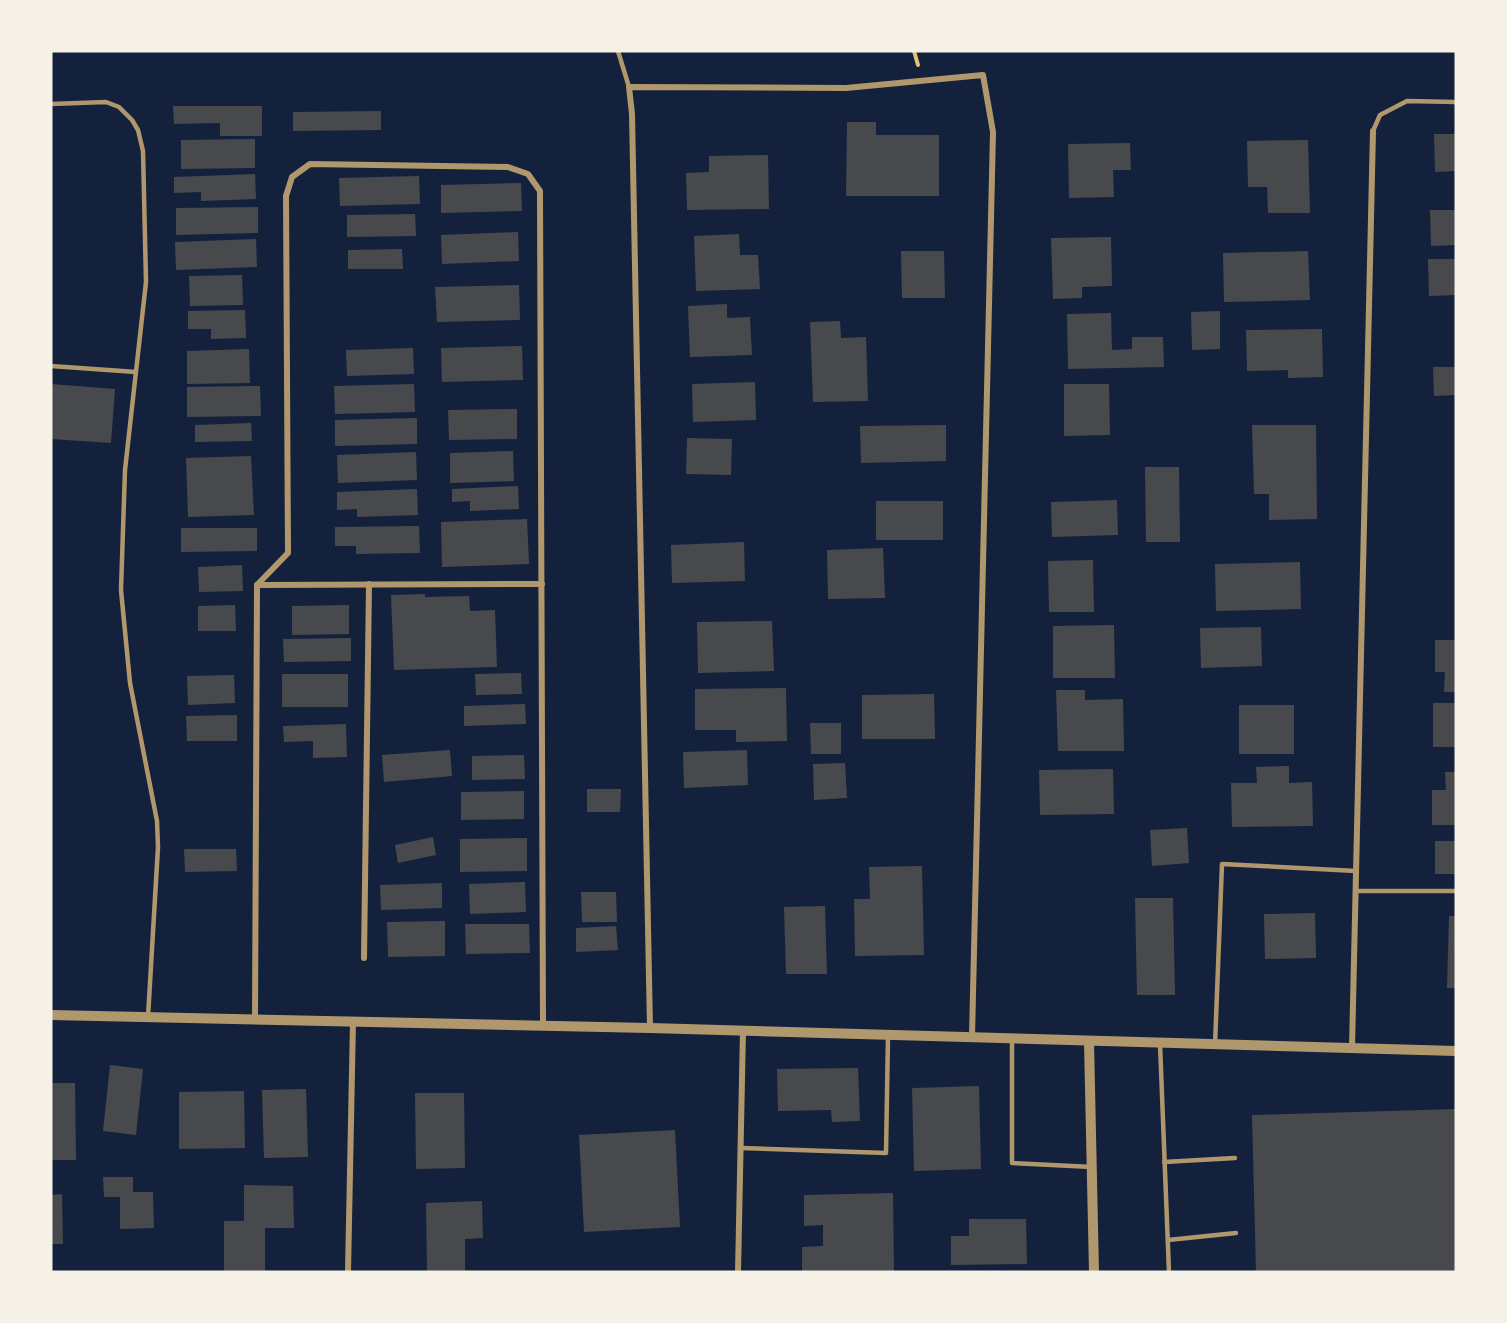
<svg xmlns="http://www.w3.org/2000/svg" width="1507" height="1323" viewBox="0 0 1507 1323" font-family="'Playfair Display',serif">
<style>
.building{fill:#48494c}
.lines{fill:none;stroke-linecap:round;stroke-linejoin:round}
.path{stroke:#e5c07b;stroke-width:4}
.service{stroke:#b1986c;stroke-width:4.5}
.minor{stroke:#b1986c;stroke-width:6}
.tertiary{stroke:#b1986c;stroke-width:10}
</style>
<rect width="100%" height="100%" fill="#14213d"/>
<g class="building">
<polygon points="173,106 262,106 262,136 220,136 220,123 174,124"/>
<polygon points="381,111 381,130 293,131 293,112"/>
<polygon points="847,122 876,122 876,135 939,135 939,196 846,196"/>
<polygon points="1434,134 1456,134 1456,171 1435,172"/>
<polygon points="255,139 255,168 181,169 181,140"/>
<polygon points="1308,140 1310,213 1268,213 1267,187 1248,187 1247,141"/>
<polygon points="1130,143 1131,170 1113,170 1114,197 1069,198 1068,144"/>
<polygon points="768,155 769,209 687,210 686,173 709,172 709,156"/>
<polygon points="255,174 256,199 201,201 201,192 174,193 174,177"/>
<polygon points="419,176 420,204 340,206 339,178"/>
<polygon points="521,183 522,211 441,213 441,185"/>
<polygon points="258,207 258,233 176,235 176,208"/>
<polygon points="1430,210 1456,210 1456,245 1431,246"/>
<polygon points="415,214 416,236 347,237 347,215"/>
<polygon points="518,232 519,261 442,264 441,235"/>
<polygon points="739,234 740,255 758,255 760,289 696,291 694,236"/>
<polygon points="1111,237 1112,286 1082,287 1082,298 1053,299 1051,238"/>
<polygon points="256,239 257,267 176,270 175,242"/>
<polygon points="402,249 403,269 348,269 348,250"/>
<polygon points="901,251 944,251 945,298 902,298"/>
<polygon points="1308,251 1310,300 1224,302 1223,253"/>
<polygon points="1428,259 1456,259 1456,295 1429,296"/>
<polygon points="242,275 243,305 190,306 189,276"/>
<polygon points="519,285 520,320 437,322 435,287"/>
<polygon points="727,304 727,318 750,317 752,355 690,357 688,306"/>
<polygon points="245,310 246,338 211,339 211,329 188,329 188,311"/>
<polygon points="1220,311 1220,349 1192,350 1191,312"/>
<polygon points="1111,313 1112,350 1132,349 1132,337 1163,337 1164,367 1068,369 1067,314"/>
<polygon points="840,321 841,338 866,337 868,401 813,402 810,322"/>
<polygon points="1322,329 1323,377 1288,378 1288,370 1247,371 1246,330"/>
<polygon points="522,346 523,380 442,382 441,348"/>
<polygon points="413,348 414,374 347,376 346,350"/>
<polygon points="249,349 250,383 187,384 187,351"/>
<polygon points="1433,367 1456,367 1456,395 1434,396"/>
<polygon points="755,382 756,420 693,422 692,384"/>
<polygon points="51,384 115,389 111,443 51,439"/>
<polygon points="414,384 415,412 335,414 334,386"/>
<polygon points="1064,384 1109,384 1110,435 1064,436"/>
<polygon points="260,386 261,416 187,417 187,387"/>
<polygon points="517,409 517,439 449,440 448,410"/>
<polygon points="417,418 417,444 335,446 335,420"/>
<polygon points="251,423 252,441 195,442 195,425"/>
<polygon points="946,425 946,461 861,463 860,426"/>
<polygon points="1252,425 1316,425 1317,519 1269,520 1269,494 1254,494"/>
<polygon points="687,438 732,439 731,475 686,474"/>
<polygon points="513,451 514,481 450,483 450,453"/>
<polygon points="416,452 417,480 338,483 337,455"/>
<polygon points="251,456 254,515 188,517 186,458"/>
<polygon points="1145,467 1179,467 1180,542 1146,542"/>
<polygon points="518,486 519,509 470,511 470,501 452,502 452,489"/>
<polygon points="417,489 418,515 357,517 357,509 337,510 337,492"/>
<polygon points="1117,500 1118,535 1052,537 1051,502"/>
<rect x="876" y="501" width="67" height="39"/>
<polygon points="527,519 529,564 442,567 441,522"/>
<polygon points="419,526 420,553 356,554 356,546 335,546 335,527"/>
<polygon points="181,528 257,528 257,551 181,552"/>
<polygon points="744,542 745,581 672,583 671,545"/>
<polygon points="883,548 885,598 828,599 827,550"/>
<polygon points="1093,560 1094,612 1049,612 1048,561"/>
<polygon points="1300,562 1301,609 1216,611 1215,564"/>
<polygon points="242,565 243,591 199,592 198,567"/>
<polygon points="425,594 425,597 469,596 470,611 495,610 497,667 394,670 391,595"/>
<polygon points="235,605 236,631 198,631 198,606"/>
<polygon points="349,605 349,634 292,635 292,606"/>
<polygon points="772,621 774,671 698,673 697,622"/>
<polygon points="1114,625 1115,678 1053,678 1053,626"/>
<polygon points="1261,627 1262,666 1201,668 1200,628"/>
<polygon points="351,638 351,661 284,662 283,639"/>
<polygon points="1435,640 1456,640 1456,692 1444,692 1445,672 1435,672"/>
<polygon points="521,673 522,694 476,695 475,674"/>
<rect x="282" y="674" width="66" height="33"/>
<polygon points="234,675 235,703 188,705 187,676"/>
<polygon points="786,688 787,741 736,742 736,730 695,730 695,689"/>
<polygon points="1056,690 1085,690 1085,700 1123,699 1124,751 1058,751"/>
<polygon points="934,694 935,739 862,739 862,695"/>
<rect x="1433" y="703" width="23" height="44"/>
<polygon points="525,704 526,724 464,726 464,706"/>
<rect x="1239" y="705" width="55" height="49"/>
<polygon points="237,715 237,741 187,741 186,716"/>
<polygon points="810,723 841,723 841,754 811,754"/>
<polygon points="346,724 347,757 313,758 313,741 284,742 283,726"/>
<polygon points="450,750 452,776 384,782 382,755"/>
<polygon points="747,750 748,785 684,788 683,752"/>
<polygon points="524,755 525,779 472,780 472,756"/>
<polygon points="845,763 847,798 814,800 813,764"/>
<polygon points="1289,766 1289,783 1312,782 1313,826 1232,827 1231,783 1257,783 1256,767"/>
<polygon points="1113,769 1114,814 1040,815 1039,770"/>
<polygon points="1445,772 1456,772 1456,825 1432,825 1432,790 1446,790"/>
<polygon points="587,789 621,789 620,812 587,812"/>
<polygon points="524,791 524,819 461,820 461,792"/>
<polygon points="1187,828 1189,863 1152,866 1150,830"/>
<polygon points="433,837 436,855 398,863 395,845"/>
<polygon points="527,838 527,871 460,872 460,839"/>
<rect x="1435" y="841" width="21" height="33"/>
<polygon points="184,849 236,849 237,871 185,872"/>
<polygon points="922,866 924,955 855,956 854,899 870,899 869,867"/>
<polygon points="525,882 526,912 470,914 469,884"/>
<polygon points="442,883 442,908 381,910 380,885"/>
<polygon points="581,892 616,892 617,922 582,922"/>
<polygon points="1135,898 1173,898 1175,995 1137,995"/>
<polygon points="825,906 827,974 786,974 784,907"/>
<polygon points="1315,913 1316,958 1265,959 1264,914"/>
<polygon points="1449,916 1456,916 1456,988 1447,988"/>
<polygon points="445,921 445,956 388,957 387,922"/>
<polygon points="465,924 529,924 530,953 466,954"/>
<polygon points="616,926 618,950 576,952 576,928"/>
<polygon points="110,1065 143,1069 136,1135 103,1131"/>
<polygon points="858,1068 860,1121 832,1122 831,1110 778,1111 777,1069"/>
<polygon points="51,1083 75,1083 76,1160 51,1160"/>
<polygon points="979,1086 981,1169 914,1171 912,1088"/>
<polygon points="306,1089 308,1157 264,1158 262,1090"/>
<polygon points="244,1091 245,1148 179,1149 179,1092"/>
<polygon points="415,1093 464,1093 465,1168 416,1169"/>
<polygon points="1456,1109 1456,1272 1256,1272 1252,1115"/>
<polygon points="675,1130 680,1227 584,1232 579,1135"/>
<polygon points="103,1177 133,1177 133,1192 153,1192 154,1228 120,1229 120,1197 104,1197"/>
<polygon points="244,1185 293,1186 294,1228 265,1228 265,1272 224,1272 224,1221 244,1221"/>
<polygon points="893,1193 894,1272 802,1272 802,1247 823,1246 823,1225 804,1226 804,1195"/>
<polygon points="62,1194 63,1244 51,1244 51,1195"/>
<polygon points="482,1201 483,1238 465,1239 465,1271 427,1271 426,1203"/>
<polygon points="969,1219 1026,1219 1027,1264 951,1265 951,1236 969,1236"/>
</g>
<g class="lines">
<polyline class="path" points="914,51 918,65"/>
<g class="service">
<polyline points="618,51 629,87"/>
<polyline points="51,104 106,102 119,107 132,120 138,130 143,151 146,282 125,470 121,590 130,683 157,821 158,847 148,1017"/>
<polyline points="1373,131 1380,115 1407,101 1456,102"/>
<polyline points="51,366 136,372"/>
<polyline points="1355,891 1456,891"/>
<polyline points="1012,1039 1012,1163 1092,1167"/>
<polyline points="1160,1044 1169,1272"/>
<polyline points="1215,1045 1222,864 1356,871"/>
<polyline points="740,1148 886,1153 888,1035"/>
<polyline points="1164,1162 1235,1158"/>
<polyline points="1168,1240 1236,1233"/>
</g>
<g class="minor">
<polyline points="257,585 542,584"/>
<polyline points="364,958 369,584"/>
<polyline points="255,1019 257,585 288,553 286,196 292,177 310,164 508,167 528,174 540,191 543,1026"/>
<polyline points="650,1028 632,114 629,87 846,88 983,75 993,132 972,1037"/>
<polyline points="1352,1048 1373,131"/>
<polyline points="348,1272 353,1021"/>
<polyline points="738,1272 743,1030"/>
</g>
<g class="tertiary">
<polyline points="51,1015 650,1028 1456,1051"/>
<polyline points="1089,1041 1094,1272"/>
</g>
</g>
<rect width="1507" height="1323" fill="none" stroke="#f6f1e7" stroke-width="105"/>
</svg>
